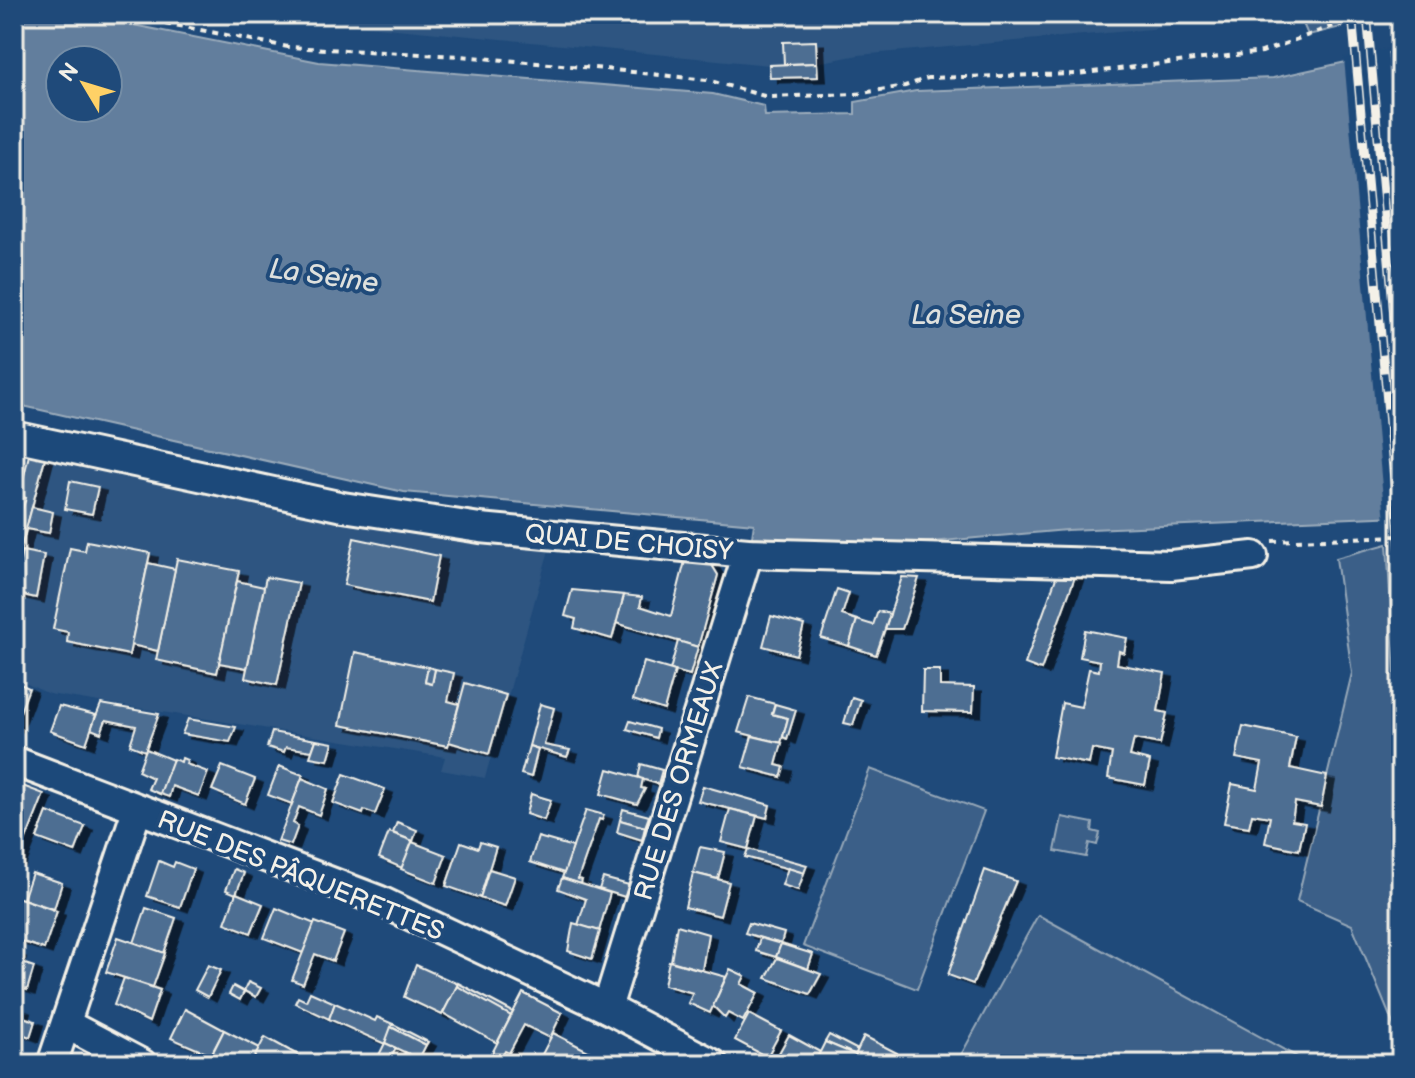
<svg xmlns="http://www.w3.org/2000/svg" width="1415" height="1078" viewBox="0 0 1415 1078" font-family="'Balsamiq Sans',sans-serif">
<style>
.built{fill:#2d5581}
.green{fill:#3a5f88;stroke:#97a8b8;stroke-width:2}
.water{fill:#627e9d;stroke:#9cacbb;stroke-width:2;fill-rule:evenodd}
.pier{fill:#1f4a7a}
.building{fill:#4d6e92;stroke:#f4f1e8;stroke-width:2;filter:url(#shadow)}
.lines{fill:none;stroke-linecap:round;stroke-linejoin:round}
.minor-casing{stroke:#f4f1e8;stroke-width:34}
.path{stroke:#f4f1e8;stroke-width:4;stroke-dasharray:6 6;stroke-linecap:butt}
.minor{stroke:#1f4a7a;stroke-width:28}
.rail-casing{stroke:#f4f1e8;stroke-width:9}
.rail{stroke:#1f4a7a;stroke-width:6;stroke-dasharray:18;stroke-linecap:butt}
.labels{text-anchor:middle;stroke-width:8;stroke-linejoin:round;paint-order:stroke}
.street-label{font-size:26px;fill:#f4f1e8;stroke:#1f4a7a}
.water-label{font-size:28px;font-style:italic;fill:#dee0dd;stroke:#1f4a7a}
</style>
<defs>
<filter id="shadow"><feDropShadow dx="8" dy="4.5" stdDeviation="0" flood-color="#0009"/></filter>
</defs>
<rect width="100%" height="100%" fill="#1f4a7a"/>
<filter id="ink" filterUnits="userSpaceOnUse"><feTurbulence type="fractalNoise" baseFrequency=".0125" numOctaves="2"/><feDisplacementMap in="SourceGraphic" scale="16" xChannelSelector="R" yChannelSelector="G"/><feConvolveMatrix kernelMatrix="1 2 1 2 8 2 1 2 1" color-interpolation-filters="sRGB"/></filter>
<g filter="url(#ink)">
<g class="built">
<polygon points="241,14 1232,14 1152,29 859,55 817,63 769,65"/>
<polygon points="14,444 373,527 549,550 485,778 441,770 445,757 49,694 14,678"/>
<polygon points="1401,597 1401,755 1392,598"/>
</g>
<g class="green">
<polygon points="1299,14 1340,14 1341,27 1308,35"/>
<polygon points="1387,544 1401,772 1401,1043 1352,925 1297,901 1352,673 1336,558"/>
<polygon points="870,769 984,811 917,989 803,946"/>
<polygon points="1062,817 1093,823 1092,831 1100,833 1097,845 1089,843 1086,857 1055,851"/>
<polygon points="1038,915 1310,1064 956,1064"/>
</g>
<path class="water" d="M 14,14 L 78,14 L 319,62 L 713,94 L 764,106 L 765,116 L 855,114 L 855,102 L 916,91 L 1273,78 L 1401,50 L 1401,516 L 1067,530 L 886,546 L 752,537 L 754,524 L 404,492 L 14,404 ZM 60,60 L 108,60 L 108,108 L 60,108 Z"/>
<polygon class="pier" points="1387,49 1401,211 1401,520 1385,521 1344,58"/>
<g class="building">
<polygon points="816,41 817,63 784,64 783,42"/>
<polygon points="817,63 818,77 770,78 769,65"/>
<polygon points="29,455 45,458 14,575 14,534 26,498 19,496"/>
<polygon points="70,481 98,487 92,514 65,509"/>
<polygon points="32,507 53,512 49,533 26,529"/>
<polygon points="354,538 439,556 430,602 344,585"/>
<polygon points="87,541 150,553 129,655 67,642 68,632 53,629 70,548 85,551"/>
<polygon points="22,551 44,555 36,598 14,593"/>
<polygon points="177,559 239,571 217,673 156,660"/>
<polygon points="685,561 710,562 718,575 698,647 616,623 624,595 642,597 640,606 671,616"/>
<polygon points="148,563 175,569 158,651 131,645"/>
<polygon points="1076,574 1041,670 1025,664 1057,575"/>
<polygon points="266,577 299,583 277,685 245,678"/>
<polygon points="902,577 919,578 902,629 885,629"/>
<polygon points="237,581 264,587 247,668 219,663"/>
<polygon points="837,589 849,593 842,615 857,620 849,646 821,638"/>
<polygon points="572,590 624,595 612,639 574,628 576,619 565,616"/>
<polygon points="878,611 890,614 876,655 849,646 857,620 873,625"/>
<polygon points="771,616 804,625 796,655 763,646"/>
<polygon points="1085,630 1127,638 1124,653 1119,651 1117,664 1165,673 1158,711 1167,713 1160,744 1134,739 1130,756 1150,761 1145,785 1108,778 1112,753 1092,749 1089,764 1052,757 1062,703 1081,707 1089,669 1099,671 1100,661 1080,657"/>
<polygon points="678,641 698,647 690,675 670,670"/>
<polygon points="355,652 428,667 425,682 432,684 435,669 454,673 448,701 459,704 448,746 340,725"/>
<polygon points="644,662 675,671 664,710 633,700"/>
<polygon points="428,667 435,669 432,684 425,682"/>
<polygon points="923,670 940,670 940,686 974,687 973,712 922,711"/>
<polygon points="465,683 506,695 489,754 449,742"/>
<polygon points="20,684 29,688 14,728 14,696"/>
<polygon points="749,697 775,704 772,714 788,718 781,743 738,732"/>
<polygon points="852,697 861,700 853,725 844,723"/>
<polygon points="101,704 159,714 145,751 130,745 136,726 106,720 101,733 91,729"/>
<polygon points="540,704 554,708 544,745 570,750 567,757 529,746"/>
<polygon points="775,704 796,710 787,739 783,737 788,718 772,714"/>
<polygon points="59,706 96,715 86,744 50,731"/>
<polygon points="188,719 236,727 230,742 182,734"/>
<polygon points="630,721 658,729 656,738 627,729"/>
<polygon points="1243,726 1296,737 1290,768 1327,776 1321,807 1295,802 1292,821 1305,823 1299,850 1265,843 1270,817 1252,814 1249,827 1224,823 1232,784 1257,789 1262,763 1236,758"/>
<polygon points="272,732 316,740 312,751 286,747 284,752 267,747"/>
<polygon points="752,736 782,743 776,765 784,767 781,777 743,767"/>
<polygon points="316,740 333,743 328,760 310,757"/>
<polygon points="529,746 538,749 531,777 521,774"/>
<polygon points="146,749 173,760 160,794 148,789 153,778 138,771"/>
<polygon points="182,758 187,760 186,764 208,772 199,796 172,786 169,797 160,794 173,759 181,762"/>
<polygon points="641,764 662,770 658,784 638,778"/>
<polygon points="222,766 255,779 245,804 212,790"/>
<polygon points="279,766 303,775 292,804 268,795"/>
<polygon points="608,769 643,779 641,788 645,789 637,804 601,794"/>
<polygon points="344,774 385,789 375,814 364,810 363,814 333,803"/>
<polygon points="302,778 328,789 319,815 299,807 293,823 298,826 291,845 278,841"/>
<polygon points="20,785 44,794 17,862 14,860 14,799"/>
<polygon points="703,786 770,805 767,818 698,801"/>
<polygon points="531,794 551,800 544,820 526,814"/>
<polygon points="623,809 649,816 645,827 620,820"/>
<polygon points="730,809 757,816 748,849 721,842"/>
<polygon points="586,810 604,815 602,820 599,819 578,879 582,880 581,884 562,878"/>
<polygon points="47,812 85,826 75,852 37,838"/>
<polygon points="620,820 645,827 642,840 617,832"/>
<polygon points="397,822 417,830 413,841 393,833"/>
<polygon points="389,832 413,841 402,868 379,858"/>
<polygon points="538,837 573,847 564,873 530,862"/>
<polygon points="412,842 446,855 436,883 401,869"/>
<polygon points="461,842 478,848 480,842 496,847 480,898 446,886"/>
<polygon points="700,847 725,852 718,879 693,873"/>
<polygon points="748,849 807,865 804,873 745,857"/>
<polygon points="159,861 173,867 175,862 193,869 180,907 147,896"/>
<polygon points="788,868 804,873 798,890 782,885"/>
<polygon points="234,869 244,873 236,894 226,890"/>
<polygon points="489,869 515,877 505,906 480,898"/>
<polygon points="985,870 1016,881 973,984 948,975"/>
<polygon points="32,873 62,883 54,909 23,899"/>
<polygon points="693,873 729,882 720,916 685,907"/>
<polygon points="562,878 610,893 599,931 578,925 586,899 558,889"/>
<polygon points="603,878 629,885 625,897 599,889"/>
<polygon points="236,893 263,904 251,933 225,923"/>
<polygon points="14,896 57,911 44,949 14,939"/>
<polygon points="146,908 176,918 164,953 134,943"/>
<polygon points="276,908 315,924 303,953 264,938"/>
<polygon points="315,922 344,933 333,961 315,954 303,984 292,980"/>
<polygon points="573,923 600,931 592,959 568,951"/>
<polygon points="749,923 784,933 781,944 745,933"/>
<polygon points="677,925 708,934 702,970 671,961"/>
<polygon points="118,937 165,953 153,987 106,972"/>
<polygon points="760,938 781,944 776,957 756,951"/>
<polygon points="781,944 813,954 808,969 776,957"/>
<polygon points="14,951 18,953 16,961 34,967 27,990 14,986"/>
<polygon points="777,958 821,974 810,994 766,978"/>
<polygon points="669,961 726,977 710,1013 688,1003 693,993 664,985"/>
<polygon points="208,965 221,970 208,997 195,990"/>
<polygon points="416,965 458,984 442,1015 404,997"/>
<polygon points="730,969 745,976 741,984 758,993 743,1021 728,1013 725,1018 713,1006"/>
<polygon points="124,978 160,990 149,1022 114,1005"/>
<polygon points="248,982 261,988 256,997 244,991"/>
<polygon points="458,983 513,1012 511,1016 457,986"/>
<polygon points="233,986 244,992 240,1000 229,994"/>
<polygon points="457,986 511,1016 497,1043 443,1013"/>
<polygon points="310,992 335,1003 329,1019 295,1003 298,997 306,1001"/>
<polygon points="523,993 562,1013 550,1038 524,1025 509,1053 505,1051 498,1064 489,1059"/>
<polygon points="335,1003 375,1021 377,1017 393,1024 385,1044 329,1019"/>
<polygon points="14,1006 22,1009 20,1016 35,1021 30,1037 14,1031"/>
<polygon points="185,1009 224,1030 211,1055 171,1038"/>
<polygon points="749,1014 781,1031 767,1057 735,1040"/>
<polygon points="393,1024 428,1042 426,1045 391,1027"/>
<polygon points="391,1027 426,1045 419,1059 385,1043"/>
<polygon points="224,1030 260,1048 251,1064 240,1060 231,1064 212,1054"/>
<polygon points="553,1033 594,1054 589,1064 537,1064"/>
<polygon points="789,1035 820,1052 814,1064 774,1062"/>
<polygon points="829,1035 858,1050 856,1055 825,1042"/>
<polygon points="864,1036 897,1053 893,1064 851,1064"/>
<polygon points="265,1037 294,1053 316,1064 251,1064"/>
<polygon points="825,1042 856,1055 851,1064 814,1064"/>
<polygon points="385,1043 396,1048 390,1060 379,1055"/>
<polygon points="405,1052 419,1059 416,1064 403,1064"/>
</g>
<g class="lines">
<g class="minor-casing">
<g id="minor">
<polyline points="14,436 343,507 480,528 748,553 1171,565 1253,556"/>
<polyline points="14,761 378,900 607,1008 713,1064"/>
<polyline points="607,1008 748,553"/>
<polyline points="66,1024 142,1064"/>
<polyline points="52,1064 137,810"/>
</g>
</g>
<g class="path">
<polyline points="118,14 288,47 460,56 605,69 707,80 768,97 856,94 905,86 928,78 1076,74 1262,52 1336,25 1381,19 1388,14"/>
<polyline points="1272,541 1401,536"/>
</g>
<use href="#minor" class="minor"/>
<g class="rail-casing">
<g id="rail">
<polyline points="1352,14 1401,557"/>
<polyline points="1367,14 1401,394"/>
</g>
</g>
<use href="#rail" class="rail"/>
</g>
</g>
<g class="labels">
<g class="street-label">
<text transform="translate(629 542) rotate(5)" y="9">QUAI DE CHOISY</text>
<text transform="translate(678 781) rotate(-73)" y="9">RUE DES ORMEAUX</text>
<text transform="translate(301 875) rotate(22)" y="9">RUE DES PÂQUERETTES</text>
</g>
<g class="water-label">
<text transform="translate(324 275) rotate(8)" y="10">La Seine</text>
<text x="966" y="324">La Seine</text>
</g>
</g>
<rect width="1415" height="1078" fill="none" stroke="#1f4a7a" stroke-width="48"/>
<rect x="24" y="24" width="1367" height="1030" fill="none" stroke="#f4f1e8" stroke-width="3" filter="url(#ink)"/>
<g transform="translate(84 84) rotate(308)"><circle r="38" fill="#1f4a7a" stroke="#748da6" stroke-width="2"/>
<path d="M0-6L14 30L0 20L-14 30Z" fill="#ffd166"/>
<text y="-12" font-size="22" font-weight="bold" text-anchor="middle" fill="#f4f1e8">N</text>
</g>
</svg>
